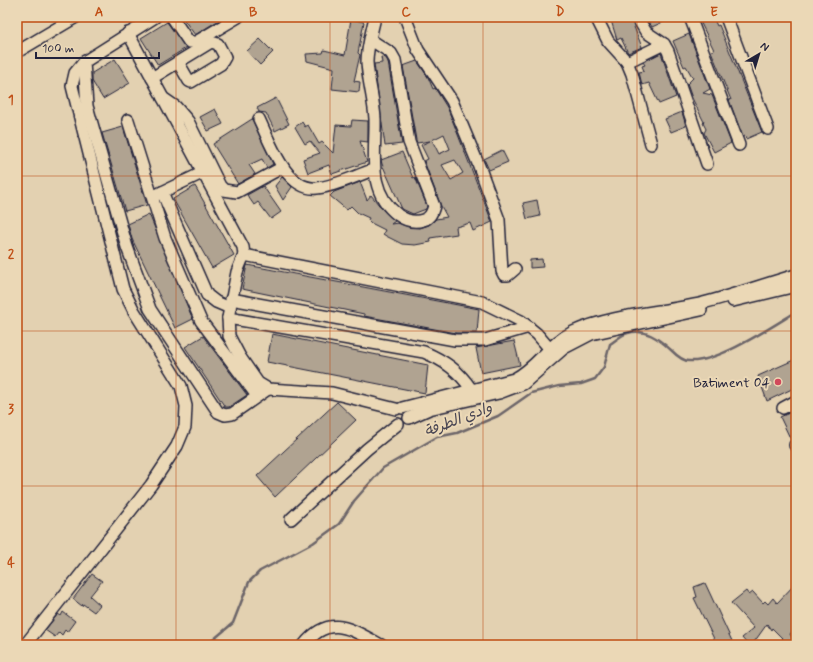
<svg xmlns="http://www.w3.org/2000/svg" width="813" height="662" viewBox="0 0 813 662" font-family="Mynerve,'Playpen Sans Arabic',sans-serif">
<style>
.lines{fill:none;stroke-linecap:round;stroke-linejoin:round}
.stream{stroke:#6c6569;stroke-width:2.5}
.building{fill:#b0a391;stroke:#22223b;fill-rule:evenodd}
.minor-casing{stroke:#22223b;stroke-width:14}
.minor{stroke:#ebd8b6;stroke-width:11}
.grid{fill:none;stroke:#c04e15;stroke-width:1;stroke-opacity:0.55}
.poi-dot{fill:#d1495b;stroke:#ebd8b6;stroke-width:1.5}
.labels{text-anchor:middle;stroke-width:4;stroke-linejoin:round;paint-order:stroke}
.poi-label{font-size:14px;fill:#22223b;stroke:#ebd8b6;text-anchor:end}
.water-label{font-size:15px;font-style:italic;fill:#474452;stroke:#ebd8b6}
.neatline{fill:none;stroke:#c04e15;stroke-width:1.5}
.grid-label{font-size:13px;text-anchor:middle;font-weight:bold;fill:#c04e15}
</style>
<rect width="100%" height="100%" fill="#e3d1b1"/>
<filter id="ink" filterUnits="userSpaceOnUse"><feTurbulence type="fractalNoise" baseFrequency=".025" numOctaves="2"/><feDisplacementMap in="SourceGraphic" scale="8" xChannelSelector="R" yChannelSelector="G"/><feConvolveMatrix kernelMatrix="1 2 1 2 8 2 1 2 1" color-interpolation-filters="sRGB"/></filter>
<g filter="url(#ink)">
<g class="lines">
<path class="stream" d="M 207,645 L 233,623 L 249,582 L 260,571 L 313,543 L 339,524 L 354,501 L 383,468 L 437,437 L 457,433 L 498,416 L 531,393 L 559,386 L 581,384 L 595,379 L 604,367 L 610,344 C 615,341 622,334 628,333 C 645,328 659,339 671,350 C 675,354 683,361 689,361 C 718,363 771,327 796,312"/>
</g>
<g class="building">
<polygon points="182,17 224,17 195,35"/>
<polygon points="610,17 630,17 642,47 628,53 621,38 617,40"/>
<polygon points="646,17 674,17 652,27"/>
<polygon points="698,17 713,17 717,26 719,25 762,132 746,139 745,136 743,137 729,100 731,100 711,51 714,50"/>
<polygon points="351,19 364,22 358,53 360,55 354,81 360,82 359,92 332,89 334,68 307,61 306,54 323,53 324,50 345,55"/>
<polygon points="167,22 186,48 158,65 141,38"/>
<polygon points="689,34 710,89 703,93 712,95 731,143 714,152 704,133 706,129 703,123 704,122 692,98 687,84 693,78 686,66 684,67 673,41"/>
<polygon points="260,39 273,52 260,65 247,51"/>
<polygon points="661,53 676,97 659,104 649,83 642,85 639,72 644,71 642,66 645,65 643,62"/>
<polygon points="381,57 386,58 388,62 402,144 385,146 374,64 382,63"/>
<polygon points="115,59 130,83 103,99 92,81 92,73"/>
<path d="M 417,61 L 428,77 L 433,89 L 435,88 L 448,109 L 492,222 L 473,231 L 470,223 L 456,227 L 457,234 L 430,238 L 431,242 L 415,245 L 402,244 L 386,236 L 383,234 L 385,230 L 371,223 L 368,220 L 369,218 L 358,213 L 351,206 L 347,210 L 330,196 L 334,192 L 360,182 L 367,200 L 371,195 L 383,210 L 395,221 L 391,224 L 398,223 L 409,227 L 420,228 L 429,225 L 436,219 L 447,217 L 441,206 L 424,161 L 428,159 L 421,145 L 430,141 L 417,143 L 416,140 L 403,66 ZM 444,134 L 450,149 L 439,154 L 432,140 ZM 455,160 L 463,173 L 451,180 L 442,165 Z"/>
<polygon points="276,98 289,124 275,131 266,113 259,112 257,108"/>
<polygon points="215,109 223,124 208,131 200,117"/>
<polygon points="682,112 686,126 671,132 665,119"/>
<polygon points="252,119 273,164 267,168 262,159 249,165 255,174 238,184 213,144"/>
<polygon points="352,120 368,121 368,142 360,141 367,162 332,174 329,165 308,173 303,159 320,153 310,141 305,144 295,127 302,122 305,127 308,125 319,144 322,142 333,153 336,125 351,126"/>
<polygon points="123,127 147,205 125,211 102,133"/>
<polygon points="502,150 508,162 489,170 484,159"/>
<polygon points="402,152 413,178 415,177 427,206 426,209 413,214 402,209 382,164 381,160"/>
<polygon points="282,177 292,187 283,200 275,186"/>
<polygon points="195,186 234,255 212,268 173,199"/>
<polygon points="263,186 281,212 271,219 258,202 254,205 247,195"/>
<polygon points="537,200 540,216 527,219 523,203"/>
<polygon points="149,214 193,319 175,328 132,239 128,224"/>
<polygon points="542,259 543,267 530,268 530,260"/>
<polygon points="247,265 479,309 477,333 456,333 364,316 364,314 242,289"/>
<polygon points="272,334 428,365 425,393 267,362"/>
<polygon points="203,336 247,395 229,407 225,407 185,347"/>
<polygon points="514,341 520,365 481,373 476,348"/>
<polygon points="796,359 796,387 767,401 758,376"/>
<polygon points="337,402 356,420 275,497 257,476"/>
<polygon points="796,410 796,438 791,440 780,417"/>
<polygon points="92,574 102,581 90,596 100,605 94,612 83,604 82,606 73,599"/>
<polygon points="705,583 732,641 724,645 717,645 694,598 697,597 694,587"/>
<polygon points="796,583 796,627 790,634 796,645 787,645 783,639 772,628 771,630 767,624 752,645 748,645 742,638 754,628 731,603 746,591 749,595 753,592 763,603 765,601 768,604 773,598 777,603"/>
<polygon points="63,612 75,621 67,632 65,630 62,635 59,632 55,637 45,630 58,614 61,616"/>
</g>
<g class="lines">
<g class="minor-casing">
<g id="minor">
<polyline points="172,17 189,42 196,42 238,17"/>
<polyline points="405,17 418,50 452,101 479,166 499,220 502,271 504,275 508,275 515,269"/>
<polyline points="596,17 608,41 627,62 632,74 651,144"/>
<polyline points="637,17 646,32 664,44 668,51 707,164"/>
<polyline points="690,17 739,145"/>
<polyline points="726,17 768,129"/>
<polyline points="128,33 163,98 176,107 188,121 220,186 224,190 237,192 283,167"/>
<path d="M 371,40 L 391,53 L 395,60 L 409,142 L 434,206 C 432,213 430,218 423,220 C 414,223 405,220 398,215 C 366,191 376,153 375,119 C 374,100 368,81 367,62 C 367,47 372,31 375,17"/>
<polyline points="17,52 76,17"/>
<polyline points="84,62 87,106 127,247 150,309 218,412 225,415 232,414 268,389"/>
<polyline points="627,62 664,44"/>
<polyline points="152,78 211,42 218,44 225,57 221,64 191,82 189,81 178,62"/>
<polyline points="163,98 243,247 244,255 237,272 228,318 229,336 240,357 258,383 268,389 332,393 396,409"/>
<path d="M 259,119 C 270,142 286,191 317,188 C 336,186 355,176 373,170"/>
<polyline points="128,120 165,238 201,321 257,396"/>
<polyline points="162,192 207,295 216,302 230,308"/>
<polyline points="156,195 202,173"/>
<polyline points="244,255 482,302 521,321 537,334 549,348"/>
<polyline points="231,299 455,340 485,340 529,327"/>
<polyline points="733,301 796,286"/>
<path d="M 228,318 L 424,352 C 445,361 459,371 471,389"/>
<path d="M 402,408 L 514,379 C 537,368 549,343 573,332 C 614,314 660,313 703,303 C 734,295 765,284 796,275"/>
<polyline points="783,408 796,401"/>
<polyline points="409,418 429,409 499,393 523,384 564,348 591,334 701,310"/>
<polyline points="795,445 796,445"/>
<polyline points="291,519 367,449 398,424"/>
<polyline points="25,645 151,485 177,446 185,427 186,406 181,386 134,311 123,289 72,86 75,73 84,62 155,17"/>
<path d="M 304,645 C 330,612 352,630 381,645"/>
</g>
</g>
<use href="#minor" class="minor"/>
</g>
</g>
<path class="grid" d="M 176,17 L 176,645M 330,17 L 330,645M 483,17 L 483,645M 637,17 L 637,645M 17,176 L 796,176M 17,331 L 796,331M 17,486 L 796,486"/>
<circle class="poi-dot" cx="778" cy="382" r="4"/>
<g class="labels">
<g class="poi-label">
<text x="770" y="387">Batiment 04</text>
</g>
<g class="water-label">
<text transform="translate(458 419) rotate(-21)" y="5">وادي الطرفة</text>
</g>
</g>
<rect width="813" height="662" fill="none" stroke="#ebd8b6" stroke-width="44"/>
<g transform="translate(759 54) rotate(38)" stroke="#ebd8b6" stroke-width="3" paint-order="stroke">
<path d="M0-3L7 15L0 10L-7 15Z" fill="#22223b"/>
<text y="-6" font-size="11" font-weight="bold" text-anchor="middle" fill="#22223b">N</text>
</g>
<path d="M36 52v6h123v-6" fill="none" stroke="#22223b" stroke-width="2"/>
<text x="42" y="52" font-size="12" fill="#22223b" stroke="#ebd8b6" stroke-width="3" paint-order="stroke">100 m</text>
<rect x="22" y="22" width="769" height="618" class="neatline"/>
<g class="grid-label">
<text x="99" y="16">A</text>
<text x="253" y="16">B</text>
<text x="406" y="16">C</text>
<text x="560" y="16">D</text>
<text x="714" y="16">E</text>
<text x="11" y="104">1</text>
<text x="11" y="258">2</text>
<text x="11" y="413">3</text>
<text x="11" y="567">4</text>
</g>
</svg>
